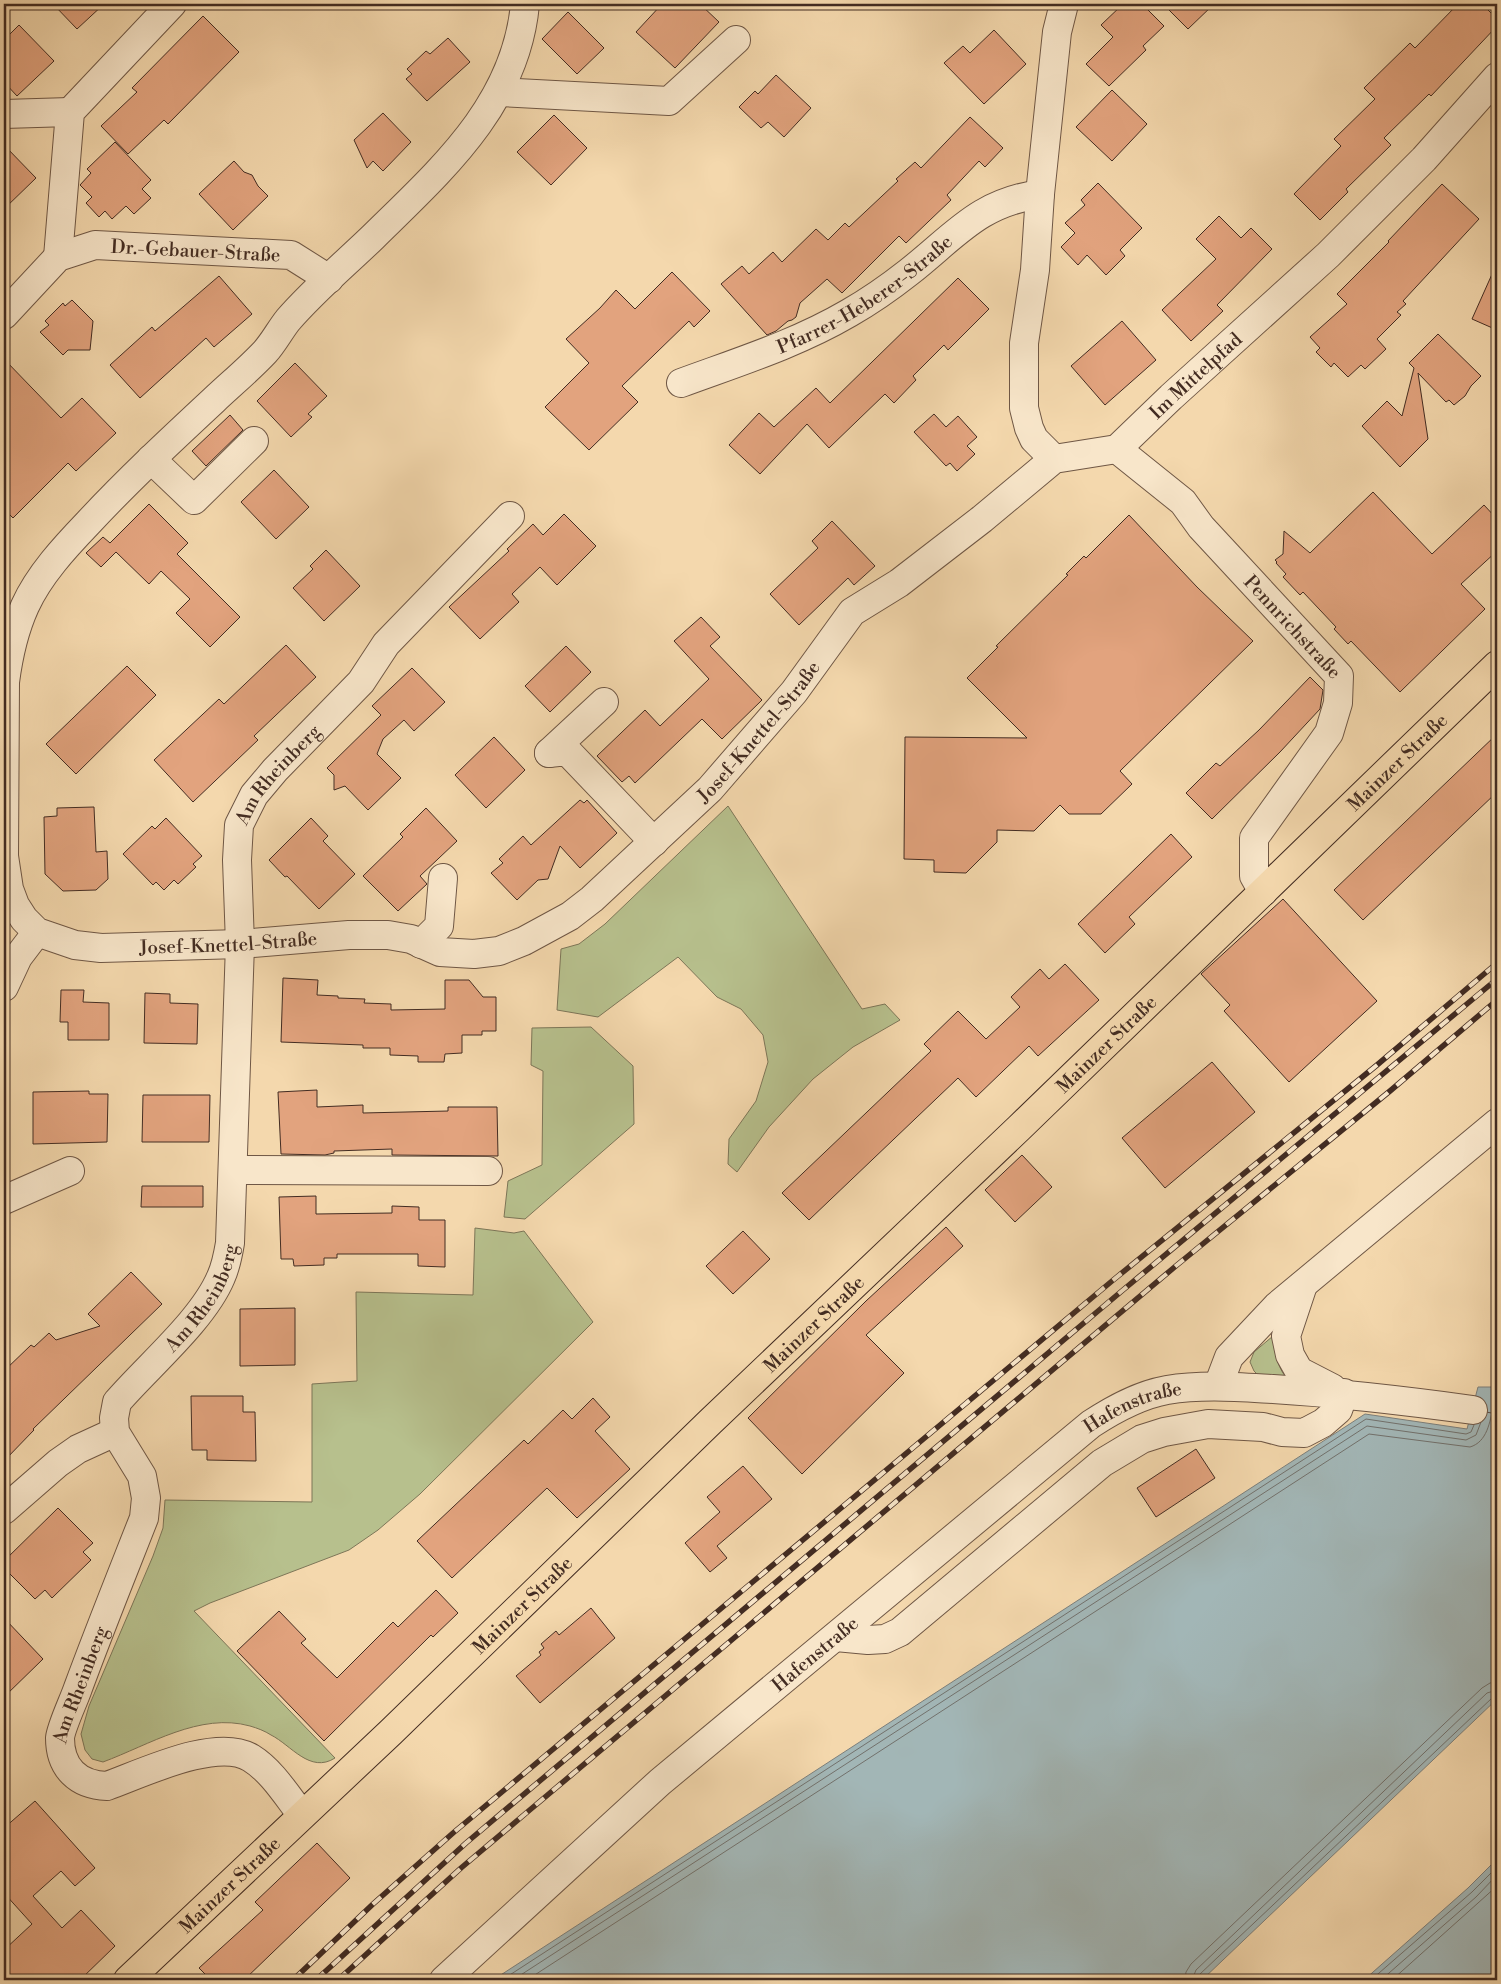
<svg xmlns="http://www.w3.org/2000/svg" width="1501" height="1984" viewBox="0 0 1501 1984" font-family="'Libre Bodoni',serif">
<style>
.green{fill:#b7c08d;stroke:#7d7658}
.water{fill:#a2b6b6;stroke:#7c7f7b}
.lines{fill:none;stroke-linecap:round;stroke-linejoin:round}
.shore{stroke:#72716c;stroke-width:1}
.ferry{stroke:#5b4e47;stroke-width:1;stroke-dasharray:6 5;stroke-linecap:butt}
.building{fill:#e2a37e;stroke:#432c22}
.minor-casing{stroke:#6f5745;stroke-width:30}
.major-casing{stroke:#432c22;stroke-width:30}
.minor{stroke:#f8e6ca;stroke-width:28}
.major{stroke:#f4d8ad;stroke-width:28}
.rail-casing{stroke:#432c22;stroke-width:5.5}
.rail{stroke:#f8e6ca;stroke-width:4;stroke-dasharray:11;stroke-linecap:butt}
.labels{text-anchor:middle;stroke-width:5;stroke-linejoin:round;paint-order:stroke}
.street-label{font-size:19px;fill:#432c22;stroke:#f8e6ca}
</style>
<rect width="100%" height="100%" fill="#f4d8ad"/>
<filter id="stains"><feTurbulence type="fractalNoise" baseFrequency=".004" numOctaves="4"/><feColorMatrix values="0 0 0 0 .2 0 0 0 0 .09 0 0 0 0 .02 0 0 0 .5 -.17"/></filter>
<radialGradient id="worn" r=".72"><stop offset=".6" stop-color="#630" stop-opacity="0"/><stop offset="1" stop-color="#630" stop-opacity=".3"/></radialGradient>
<g class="green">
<polygon points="728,806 862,1009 885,1004 900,1020 853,1047 813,1079 769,1127 737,1172 728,1164 729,1139 756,1101 768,1062 763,1035 741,1009 717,997 678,957 598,1017 557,1010 561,949 579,944 605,924"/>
<polygon points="591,1027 633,1066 634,1124 525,1219 504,1217 508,1181 542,1165 543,1071 531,1065 532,1028"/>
<path d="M 475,1228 L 514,1233 L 524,1231 L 593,1322 L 420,1494 L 378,1530 L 349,1550 L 210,1603 L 194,1611 L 335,1758 C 310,1774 291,1745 271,1735 C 265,1731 257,1728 250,1726 C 200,1712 149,1745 103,1762 L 92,1759 L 85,1750 L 81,1734 L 89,1706 L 153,1556 L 163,1528 L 165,1500 L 312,1502 L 312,1384 L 357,1381 L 356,1292 L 473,1295 Z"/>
<path d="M 1273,1336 C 1275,1350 1276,1364 1285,1376 L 1284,1378 L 1259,1376 L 1254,1371 L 1250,1362 L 1254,1352 Z"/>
</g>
<g class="water">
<polygon points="1478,1387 1497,1387 1497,1699 1202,1980 493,1980 1365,1414 1467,1429"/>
<polygon points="1497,1859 1497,1980 1364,1980 1468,1888"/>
</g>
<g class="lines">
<g class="shore">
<polyline points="502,1980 1366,1419 1466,1434 1471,1432 1474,1425"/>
<polyline points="513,1980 1367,1426 1466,1440 1476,1435 1481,1422"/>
<path d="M 527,1980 L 1369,1434 L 1470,1447 C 1487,1442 1490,1422 1493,1407 L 1497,1406"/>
<polyline points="1185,1980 1186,1972 1191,1964 1482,1688 1490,1683 1497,1682"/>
<polyline points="1192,1980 1196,1970 1487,1693 1497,1690"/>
<polyline points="1199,1980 1200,1974 1492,1698 1497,1696"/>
<polyline points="1371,1980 1472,1892 1497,1867"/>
<polyline points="1381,1980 1476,1897 1497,1875"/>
<polyline points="1392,1980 1497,1886"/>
</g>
<polyline class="ferry" points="1486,1412 1497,1414"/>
</g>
<g class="building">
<polygon points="53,4 104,4 77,29"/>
<polygon points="662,4 700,4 719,22 675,68 636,32"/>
<polygon points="1123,4 1142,4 1164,26 1143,46 1146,50 1109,86 1086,64 1113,37 1101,25"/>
<polygon points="1163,4 1214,4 1188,29"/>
<polygon points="1458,4 1482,4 1497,19 1497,26 1431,96 1429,94 1384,138 1391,145 1346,189 1348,192 1320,220 1294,194 1341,146 1334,139 1375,99 1364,88 1410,43 1415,48"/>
<polygon points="568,12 604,48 577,74 542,39"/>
<polygon points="203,16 239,52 168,124 164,120 128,154 101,126 137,92 132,88"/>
<polygon points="19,25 54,61 17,96 4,82 4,40"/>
<polygon points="994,30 1026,64 984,104 944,63 963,46 970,53"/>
<polygon points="448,38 470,62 427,101 406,79 412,74 407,69 426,51 430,54"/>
<polygon points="776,75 811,108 784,137 768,122 761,128 739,107 755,91 758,94"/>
<polygon points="1112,90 1147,124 1112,161 1076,127"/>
<polygon points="383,113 411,142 383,171 373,161 367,168 354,140"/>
<polygon points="554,115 587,148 551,185 517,152"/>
<polygon points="970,117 1003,148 985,167 979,161 947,195 951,200 906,243 899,236 842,293 827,279 800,303 796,317 792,320 788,321 776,331 767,335 721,284 742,266 749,274 773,252 782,262 816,229 828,240 845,223 849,227 898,181 896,179 915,162 921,168"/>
<polygon points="115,142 151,180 142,189 151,198 134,214 126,206 112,219 105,211 99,217 86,203 92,197 80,185 91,173 87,169"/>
<polygon points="4,145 36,178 4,209"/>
<polygon points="234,161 244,172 252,175 258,186 268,196 233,230 199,194"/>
<polygon points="1098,183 1142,228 1120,250 1125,256 1106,275 1087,255 1078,265 1061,247 1075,233 1065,223 1085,205 1081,200"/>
<polygon points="1442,184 1479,219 1403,301 1406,304 1397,312 1401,315 1377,339 1386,349 1365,369 1361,365 1348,377 1334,363 1331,367 1316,352 1320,348 1310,337 1347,304 1337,294 1389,242 1388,241"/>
<polygon points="1219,216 1241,238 1251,228 1272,249 1217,305 1223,311 1191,341 1162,310 1216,259 1196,239"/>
<polygon points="1497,263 1497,330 1472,319"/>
<polygon points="672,272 710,311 694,327 689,321 622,386 638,402 589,450 545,407 589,363 566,339 600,308 616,290 635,309"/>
<polygon points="219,276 252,314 214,347 206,338 140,398 110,365 152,327 155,331"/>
<polygon points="958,278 989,309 948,350 944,345 913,376 916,380 894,403 885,394 829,448 807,424 760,474 729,445 759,413 774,427 816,388 830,403"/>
<polygon points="72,300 93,321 90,350 68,350 63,355 40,332 49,325 45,321 63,303 65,306"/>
<polygon points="1122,321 1156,360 1105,405 1071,366"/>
<polygon points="1438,334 1481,376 1471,386 1465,396 1454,405 1449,400 1446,402 1418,373 1428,439 1400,467 1362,426 1387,401 1402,416 1414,368 1409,363"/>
<polygon points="4,359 61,418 82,398 116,433 76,471 68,463 13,518 4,509"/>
<polygon points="295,363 327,396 308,414 312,417 291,437 257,401"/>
<polygon points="934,414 946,427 958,416 977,437 967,446 975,454 957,471 950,463 946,466 914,432"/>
<polygon points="230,415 243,430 206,466 192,451"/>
<polygon points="274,470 309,507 276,539 241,502"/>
<polygon points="1373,492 1432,554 1484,505 1497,519 1497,551 1461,584 1485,609 1400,692 1351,641 1348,644 1334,629 1336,627 1303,592 1300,595 1283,577 1286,574 1276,563 1277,562 1275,560 1283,554 1284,531 1310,553"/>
<polygon points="149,504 188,543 177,554 240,617 210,647 176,613 190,599 161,571 149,584 116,552 101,567 86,553 103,537 110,543"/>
<polygon points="564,514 596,546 557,585 540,567 512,594 519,602 480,639 449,607 509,551 507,549 533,524 543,535"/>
<polygon points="1129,515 1197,587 1253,641 1120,771 1132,784 1101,814 1069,814 1060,805 1034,831 997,830 997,842 966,873 934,872 934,860 904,859 905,737 1027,738 967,678 998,647 996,646 1068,575 1066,574 1084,556 1086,558"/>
<polygon points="832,521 875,566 854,585 848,578 799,625 770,594 818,548 812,541"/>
<polygon points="326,550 360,586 324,621 293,588 313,569 310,566"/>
<polygon points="701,617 720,637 710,646 762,700 722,739 702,719 635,783 629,776 622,782 597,756 645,710 660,726 709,679 674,641"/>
<polygon points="286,645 316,677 254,736 258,740 193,802 154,760 219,699 224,704"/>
<polygon points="566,646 591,672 550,712 525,686"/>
<polygon points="127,666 156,695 76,774 46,744"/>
<polygon points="412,668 445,702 414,731 404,720 383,739 377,754 401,778 368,810 345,786 334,790 334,775 327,768 381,715 372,706"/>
<polygon points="1310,677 1323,690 1320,709 1280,752 1212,819 1186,793 1216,763 1220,766 1259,730"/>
<polygon points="1497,734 1497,792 1363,920 1334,890"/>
<polygon points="494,737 525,770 486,808 455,775"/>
<polygon points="580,800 584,803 587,800 617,833 580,868 560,846 548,879 538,880 517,900 491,873 503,863 499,859 523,836 531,845"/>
<polygon points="94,807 96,852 107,851 108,879 96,890 63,891 45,874 44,817 57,816 57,808"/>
<polygon points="426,808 457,841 420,876 427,884 398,911 363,876 403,837 400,834"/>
<polygon points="166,818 202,856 193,864 196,867 178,884 174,880 164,890 156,882 153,885 123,854 152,826 155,829"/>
<polygon points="311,818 328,836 323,841 355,874 319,909 287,876 285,877 269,860"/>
<polygon points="1171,834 1192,857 1129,917 1135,924 1105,953 1078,924"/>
<polygon points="1283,899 1377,1001 1289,1082 1224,1011 1230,1005 1201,974"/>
<polygon points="1065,964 1099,1000 1038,1056 1029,1046 976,1097 958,1078 809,1220 782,1193 931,1051 924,1044 958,1011 986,1039 1020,1007 1011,997 1040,969 1049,979"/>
<polygon points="283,978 318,980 317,995 338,996 338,998 365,999 364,1003 391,1004 391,1010 445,1009 445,980 469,980 483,997 496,997 496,1031 482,1031 482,1035 462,1035 462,1053 445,1054 444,1062 418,1062 418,1056 390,1055 390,1048 363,1048 363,1045 281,1042"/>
<polygon points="61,990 84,990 83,1002 109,1003 109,1040 68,1040 68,1022 60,1022"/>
<polygon points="145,993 170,994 170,1003 198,1004 197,1044 144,1043"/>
<polygon points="1212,1062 1255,1112 1165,1188 1122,1138"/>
<polygon points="317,1090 317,1107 363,1105 363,1113 448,1111 448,1107 497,1107 498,1156 392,1155 392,1149 334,1151 334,1153 325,1155 281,1154 278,1092"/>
<polygon points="89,1091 89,1094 108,1094 107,1142 33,1144 33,1092"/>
<polygon points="143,1095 210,1095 209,1142 142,1142"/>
<polygon points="1022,1155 1052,1187 1015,1222 985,1190"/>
<polygon points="142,1186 203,1186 203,1207 141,1207"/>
<polygon points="316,1196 316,1214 392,1213 392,1206 419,1207 419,1220 445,1220 445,1267 418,1266 418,1254 337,1254 337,1258 324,1258 324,1265 294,1266 293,1259 281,1259 279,1197"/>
<polygon points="946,1227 963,1246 866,1335 904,1373 802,1474 748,1418 866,1301"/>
<polygon points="743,1231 770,1259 733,1294 706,1266"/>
<polygon points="131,1272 162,1304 33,1429 34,1430 4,1461 4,1371 31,1345 34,1347 49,1333 56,1340 100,1326 88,1314"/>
<polygon points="295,1308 295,1365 240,1366 240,1309"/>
<polygon points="191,1396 243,1396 243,1412 255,1412 256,1461 207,1460 207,1450 192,1450"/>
<polygon points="593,1398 610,1417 595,1431 630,1469 577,1518 547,1488 452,1578 417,1541 524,1440 528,1444 563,1410 572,1419"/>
<polygon points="1196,1449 1215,1478 1156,1517 1137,1488"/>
<polygon points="743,1466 772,1499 717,1546 727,1558 710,1572 685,1543 720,1512 707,1497"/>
<polygon points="58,1508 93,1543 83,1552 91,1560 52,1598 45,1590 35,1599 4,1568 4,1561"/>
<polygon points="436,1590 458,1613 433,1637 431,1635 324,1741 237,1651 279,1611 306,1639 301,1643 337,1678 393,1622 398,1627"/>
<polygon points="591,1608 615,1638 540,1703 516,1676 541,1655 539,1652 544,1648 541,1644 556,1631 559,1635"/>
<polygon points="4,1618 43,1659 4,1697"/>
<polygon points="35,1801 95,1868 75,1886 61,1871 33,1896 62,1928 81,1910 115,1946 80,1980 4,1980 4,1950 32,1924 4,1893 4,1828"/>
<polygon points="317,1843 350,1878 244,1980 211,1980 199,1968 263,1910 255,1902"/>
</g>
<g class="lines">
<g class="minor-casing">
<g id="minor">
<path id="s1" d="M 525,4 C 516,105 441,170 373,237 C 345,264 314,290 288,320 C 280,330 274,342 265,352 C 249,369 231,384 214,400 C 171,440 128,480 88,523 C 65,547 39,575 25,606 C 15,628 8,659 5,682 L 4,856 L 9,889 L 15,905 L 24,919 L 37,932 L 75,945 L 101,948 L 240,944 L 349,935 L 388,935 L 411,939 L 440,952 L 474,954 L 499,951 L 524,941 L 570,916 L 592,899 L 710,789 L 794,692 L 852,612 L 899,583 L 982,519 L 1054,459 L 1117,449 L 1171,397 L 1328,255 L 1424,159 L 1497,77"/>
<polyline points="499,92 669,101 736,40"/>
<polyline points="4,114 70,112"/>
<polyline points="58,257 70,112 172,4"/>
<path id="s2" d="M 4,315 L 58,257 L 95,245 L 291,255 L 329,279"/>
<path id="s3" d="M 681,383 C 738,362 796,344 849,313 C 870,301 890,287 909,272 C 956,235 978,203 1040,194"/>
<path id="s4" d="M 1117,449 L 1183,502 L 1201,527 L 1339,676 L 1338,703 L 1329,733 L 1254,838 L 1254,876 L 1263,892"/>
<polyline points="151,459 194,500 254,441"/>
<polyline points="1054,459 1034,439 1029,428 1024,408 1024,343 1035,270 1040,194 1057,32 1064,4"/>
<polyline points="549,753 567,751 654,842"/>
<polyline points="549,753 604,702"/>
<polyline points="421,944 439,926 443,878"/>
<polyline points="4,987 18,957 37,932"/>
<polyline points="233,1170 488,1171"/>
<polyline points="4,1200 70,1171"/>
<polyline points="1303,1285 1286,1336 1290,1355 1299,1371 1332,1388"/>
<polyline points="1218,1386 1229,1357 1277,1306 1497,1123"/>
<polyline points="4,1510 58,1463 78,1449 115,1432"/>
<polyline points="836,1637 868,1640 885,1639 900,1632 1102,1463 1142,1439 1164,1432 1208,1424 1263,1427 1282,1432 1304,1433 1323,1423 1338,1410 1344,1393"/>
<path id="s5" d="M 302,1815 C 287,1796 272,1771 251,1758 C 217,1737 143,1773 107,1786 C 78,1785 60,1768 60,1738 C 61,1727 74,1700 78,1688 C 99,1631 122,1574 144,1518 L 146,1498 L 142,1476 L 115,1432 L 114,1418 L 117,1402 C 148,1366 203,1320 221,1277 C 226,1266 228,1255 230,1243 L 240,944 L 237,860 L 239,825 L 254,795 L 275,770 L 361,682 L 386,644 L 510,516"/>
<path id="s6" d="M 444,1980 L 660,1782 L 1091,1424 C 1114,1409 1139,1395 1167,1390 C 1202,1384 1238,1387 1273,1389 C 1340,1393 1407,1401 1473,1410"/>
</g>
</g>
<g class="major-casing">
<g id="major">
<path id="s7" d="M 128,1980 L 391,1732 L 710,1422 L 1019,1128 L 1497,665"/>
</g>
</g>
<use href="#minor" class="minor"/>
<use href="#major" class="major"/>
<g class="rail-casing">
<g id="rail">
<polyline points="293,1980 373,1904 453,1833 1112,1281 1377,1065 1497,963"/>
<polyline points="316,1980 466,1843 1123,1290 1497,979"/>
<polyline points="338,1980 461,1868 525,1814 1177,1265 1390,1091 1497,1000"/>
</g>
</g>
<use href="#rail" class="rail"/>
</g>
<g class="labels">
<g class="street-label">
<text dy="7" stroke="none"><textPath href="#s2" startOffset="219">Dr.-Gebauer-Straße</textPath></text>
<text dy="7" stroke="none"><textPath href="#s3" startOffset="205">Pfarrer-Heberer-Straße</textPath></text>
<text dy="7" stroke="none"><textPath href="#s1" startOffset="2521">Im Mittelpfad</textPath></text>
<text dy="7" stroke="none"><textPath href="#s4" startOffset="251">Pennrichstraße</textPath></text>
<text dy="7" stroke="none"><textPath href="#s1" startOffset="1944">Josef-Knettel-Straße</textPath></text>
<text dy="7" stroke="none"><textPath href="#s7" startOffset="1759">Mainzer Straße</textPath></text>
<text dy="7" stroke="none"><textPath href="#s5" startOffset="1344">Am Rheinberg</textPath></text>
<text dy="7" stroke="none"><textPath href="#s1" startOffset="1326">Josef-Knettel-Straße</textPath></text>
<text dy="7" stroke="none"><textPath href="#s7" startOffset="1354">Mainzer Straße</textPath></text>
<text dy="7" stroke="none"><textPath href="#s5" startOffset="799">Am Rheinberg</textPath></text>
<text dy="7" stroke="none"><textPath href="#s7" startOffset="949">Mainzer Straße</textPath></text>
<text dy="7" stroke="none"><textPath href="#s6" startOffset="899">Hafenstraße</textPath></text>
<text dy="7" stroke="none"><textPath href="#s7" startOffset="544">Mainzer Straße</textPath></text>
<text dy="7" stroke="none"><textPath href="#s6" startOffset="494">Hafenstraße</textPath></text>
<text dy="7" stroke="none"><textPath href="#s5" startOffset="360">Am Rheinberg</textPath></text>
<text dy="7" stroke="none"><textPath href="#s7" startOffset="139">Mainzer Straße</textPath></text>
</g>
</g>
<rect width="1501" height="1984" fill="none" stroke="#f4d8ad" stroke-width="20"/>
<rect x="5" y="5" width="1491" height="1974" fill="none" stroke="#432c22" stroke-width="2.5"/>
<rect x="10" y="10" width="1481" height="1964" fill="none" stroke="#432c22"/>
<rect width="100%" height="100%" filter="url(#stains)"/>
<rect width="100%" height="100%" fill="url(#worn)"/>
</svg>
